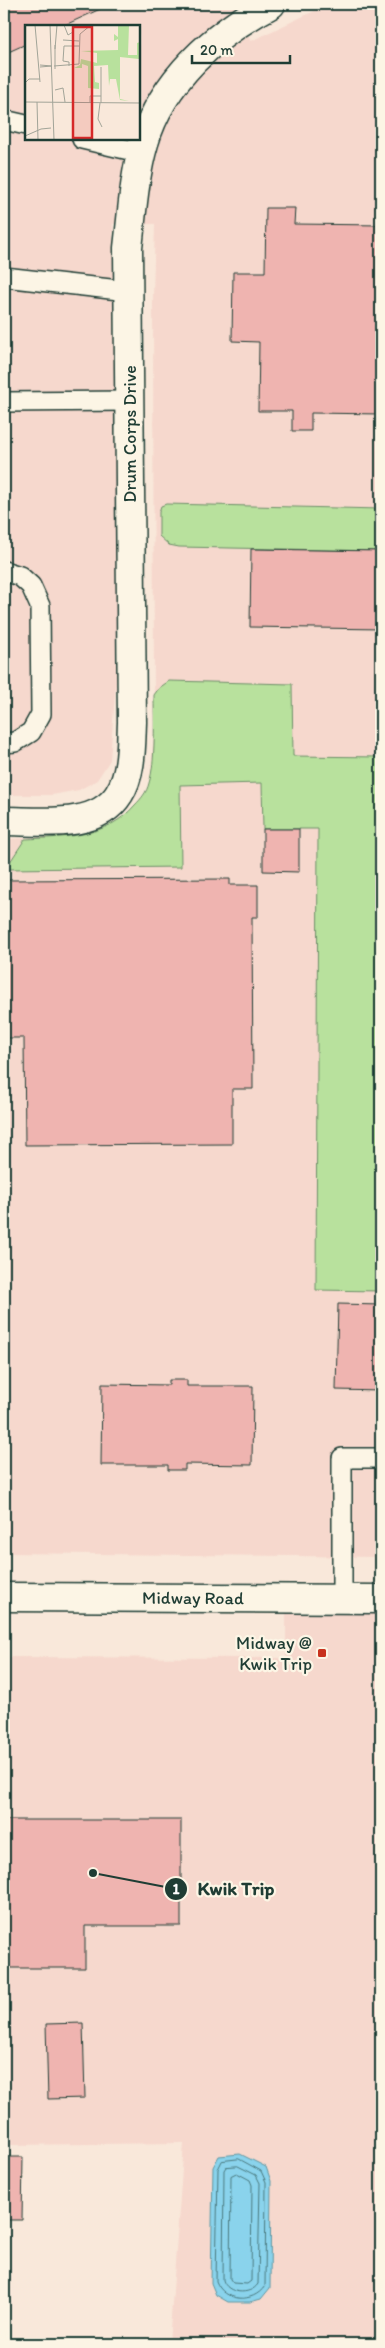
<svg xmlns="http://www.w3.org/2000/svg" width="385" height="2348" viewBox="0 0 385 2348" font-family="Itim,sans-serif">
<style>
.built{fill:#f6d8cd;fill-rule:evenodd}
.green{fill:#b8e19d;stroke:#6c8f68}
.water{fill:#8ad3ec;stroke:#5f97a2}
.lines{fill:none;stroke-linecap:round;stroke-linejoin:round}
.shore{stroke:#4a797e;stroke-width:1}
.building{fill:#efb4b0;stroke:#1f3d34}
.lane-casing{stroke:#1f3d34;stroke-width:22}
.street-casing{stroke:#1f3d34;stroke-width:31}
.secondary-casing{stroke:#1f3d34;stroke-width:31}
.lane{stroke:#fcf5e5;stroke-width:19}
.street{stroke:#fcf5e5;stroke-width:28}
.secondary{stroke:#fcf5e5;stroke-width:28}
.poi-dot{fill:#c8321e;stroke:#fcf5e5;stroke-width:2}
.labels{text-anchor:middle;stroke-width:4.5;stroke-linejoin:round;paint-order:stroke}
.street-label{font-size:18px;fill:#1f3d34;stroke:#fcf5e5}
.poi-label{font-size:18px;fill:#1f3d34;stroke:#fcf5e5;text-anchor:end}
.inset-road{fill:none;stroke:#a2a498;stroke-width:1}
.view{fill:#d62828;fill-opacity:0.15;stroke:#d62828;stroke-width:2.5}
.inset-edge{fill:none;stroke:#1f3d34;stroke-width:2.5}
.leader{fill:none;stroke:#1f3d34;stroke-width:2}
.callout-dot{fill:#1f3d34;stroke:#fcf5e5;stroke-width:2}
.mark-label{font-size:15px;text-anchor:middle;font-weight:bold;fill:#fff}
.callout-label{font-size:19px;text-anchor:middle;font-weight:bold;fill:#1f3d34;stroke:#fcf5e5;stroke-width:4.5;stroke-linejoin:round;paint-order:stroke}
</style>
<rect width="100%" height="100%" fill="#f9e8da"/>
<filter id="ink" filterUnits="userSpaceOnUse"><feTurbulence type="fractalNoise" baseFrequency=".02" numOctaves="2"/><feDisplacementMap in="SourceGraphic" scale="10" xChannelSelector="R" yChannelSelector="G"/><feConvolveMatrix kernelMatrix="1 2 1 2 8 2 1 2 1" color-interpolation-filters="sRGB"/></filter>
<g filter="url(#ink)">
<g class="built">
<path d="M 4,4 L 236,4 L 251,41 L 329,4 L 381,4 L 381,1557 L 4,1553 L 4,839 L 81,835 L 106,828 L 129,813 L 144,795 L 150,782 L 154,730 L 153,296 L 155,224 L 113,224 L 117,669 L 110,760 L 97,780 L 79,790 L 52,795 L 4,795 ZM 26,26 L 139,26 L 139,139 L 26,139 Z"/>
<polygon points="286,1598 381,1599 381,2344 169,2344 184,2143 4,2145 4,1657 286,1658"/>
</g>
<g class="green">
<polygon points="166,504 381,509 381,551 179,547 169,545 159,536 159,512 161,506"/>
<path d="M 169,681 L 292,684 L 293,756 L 381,757 L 381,1291 L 316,1290 L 318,829 L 263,829 L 262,783 L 180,785 L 181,867 L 8,869 L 8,865 L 25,839 C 65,837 107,838 135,805 C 141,799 147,792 149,783 C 156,762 154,718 154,695 L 159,688 Z"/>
</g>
<polygon class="water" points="240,2154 266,2167 271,2181 270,2288 261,2299 250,2302 228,2302 216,2295 211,2283 213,2167 219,2156"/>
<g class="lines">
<g class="shore">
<path d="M 239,2159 L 261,2171 L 266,2182 L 265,2286 C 253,2304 224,2302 216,2281 L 218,2169 L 222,2161 Z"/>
<path d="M 238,2166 L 256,2175 L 260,2183 L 258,2284 C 250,2296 227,2294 223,2280 L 224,2170 L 226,2167 Z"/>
<polygon points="237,2173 250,2180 252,2185 251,2281 247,2284 233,2283 230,2279 231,2176"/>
</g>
</g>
<g class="building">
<polygon points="4,4 111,4 63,26 26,26 26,44 4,54"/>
<polygon points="266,208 295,208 294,224 381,225 381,414 311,413 311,431 292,431 292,411 258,411 259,342 232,341 233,272 265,272"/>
<polygon points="251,549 381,551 381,629 250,627"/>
<polygon points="263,829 299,829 299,872 263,871"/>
<polygon points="230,879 230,885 258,885 258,917 252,917 253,1089 232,1089 232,1144 25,1145 24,1038 4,1038 4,880"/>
<polygon points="338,1304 381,1305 381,1391 336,1390"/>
<polygon points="169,1380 187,1380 187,1386 253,1386 252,1465 185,1464 185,1470 168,1470 168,1465 101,1465 102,1384 169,1385"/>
<polygon points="4,1820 181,1820 181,1926 85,1926 85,1968 4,1968"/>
<polygon points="83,2023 85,2098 48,2099 46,2024"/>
<polygon points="4,2157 23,2157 22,2220 4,2220"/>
</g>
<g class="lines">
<g class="lane-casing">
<g id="lane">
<polyline points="4,120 26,125"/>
<polyline points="82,139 142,153"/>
<polyline points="4,277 128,291"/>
<polyline points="4,402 130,401"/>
<polyline points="4,571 20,576 31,586 40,606 41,714 31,732 15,742 4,743"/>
<polyline points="342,1598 342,1458 381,1458"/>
</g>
</g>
<g class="street-casing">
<path id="street" d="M 4,821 C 40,821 97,830 119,794 C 132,774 131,745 132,722 L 128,248 C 132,214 134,177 144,143 C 162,80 216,33 271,4"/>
</g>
<g class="secondary-casing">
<g id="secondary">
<path id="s1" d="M 4,1597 L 381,1599"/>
</g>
</g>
<use href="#lane" class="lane"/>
<use href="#street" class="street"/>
<use href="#secondary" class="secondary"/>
</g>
</g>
<rect class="poi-dot" x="317" y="1648" width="10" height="10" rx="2.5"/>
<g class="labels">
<g class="street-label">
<text transform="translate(130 434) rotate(-90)" y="6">Drum Corps Drive</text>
<text dy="6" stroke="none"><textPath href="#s1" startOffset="189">Midway Road</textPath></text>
</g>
<g class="poi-label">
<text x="312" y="1649">Midway @<tspan x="312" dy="21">Kwik Trip</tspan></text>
</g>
</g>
<g transform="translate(25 25)">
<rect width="115" height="115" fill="#f9e8da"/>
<path d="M 93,0 L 104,0 L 103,30 L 112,30 L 112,18 L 115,17 L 114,34 L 95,32 L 95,74 L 104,76 L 95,75 L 91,54 L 85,54 L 84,61 L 83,40 L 69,41 L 70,57 L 74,58 L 74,64 L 63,63 L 63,41 L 57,39 L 57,43 L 49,43 L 55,40 L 56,34 L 72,38 L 72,28 L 56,26 L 93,25 L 93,14 L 89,16 L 89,9 L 93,12 Z" fill="#b8e19d"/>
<path class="inset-road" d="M 10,0 L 15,57M 25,0 L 29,115M 39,0 L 43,10 L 48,7M 38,15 L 54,16M 30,24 L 32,0M 15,40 L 27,41 L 15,42M 29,41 L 54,39 L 55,9 L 66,0M 44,41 L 44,37 L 38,36 L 39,21 L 55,21M 76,42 L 76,78M 30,44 L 30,20M 0,58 L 4,54 L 15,54M 30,65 L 38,63 L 40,77M 0,77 L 115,78M 12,77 L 13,115M 65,78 L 65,71 L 76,71M 75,78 L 73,94 L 77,102M 0,111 L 16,104 L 26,103"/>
<path class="view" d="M 48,2 L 67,2 L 67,113 L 48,113 Z"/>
<rect width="115" height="115" class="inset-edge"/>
</g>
<path class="leader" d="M93 1873L176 1889"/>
<g class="callout-dot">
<circle cx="93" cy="1873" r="5"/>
<circle cx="176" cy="1889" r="12"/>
</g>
<g class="mark-label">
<text x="176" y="1894">1</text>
</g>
<g class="callout-label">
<text x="236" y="1895">Kwik Trip</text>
</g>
<rect width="385" height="2348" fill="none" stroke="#fcf5e5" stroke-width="20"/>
<rect x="10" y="10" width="365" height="2328" fill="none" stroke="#1f3d34" stroke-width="2" filter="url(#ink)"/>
<path d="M192 55v8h98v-8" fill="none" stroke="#1f3d34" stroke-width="2.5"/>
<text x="200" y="55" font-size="15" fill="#1f3d34" stroke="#fcf5e5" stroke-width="4" paint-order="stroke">20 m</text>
</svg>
